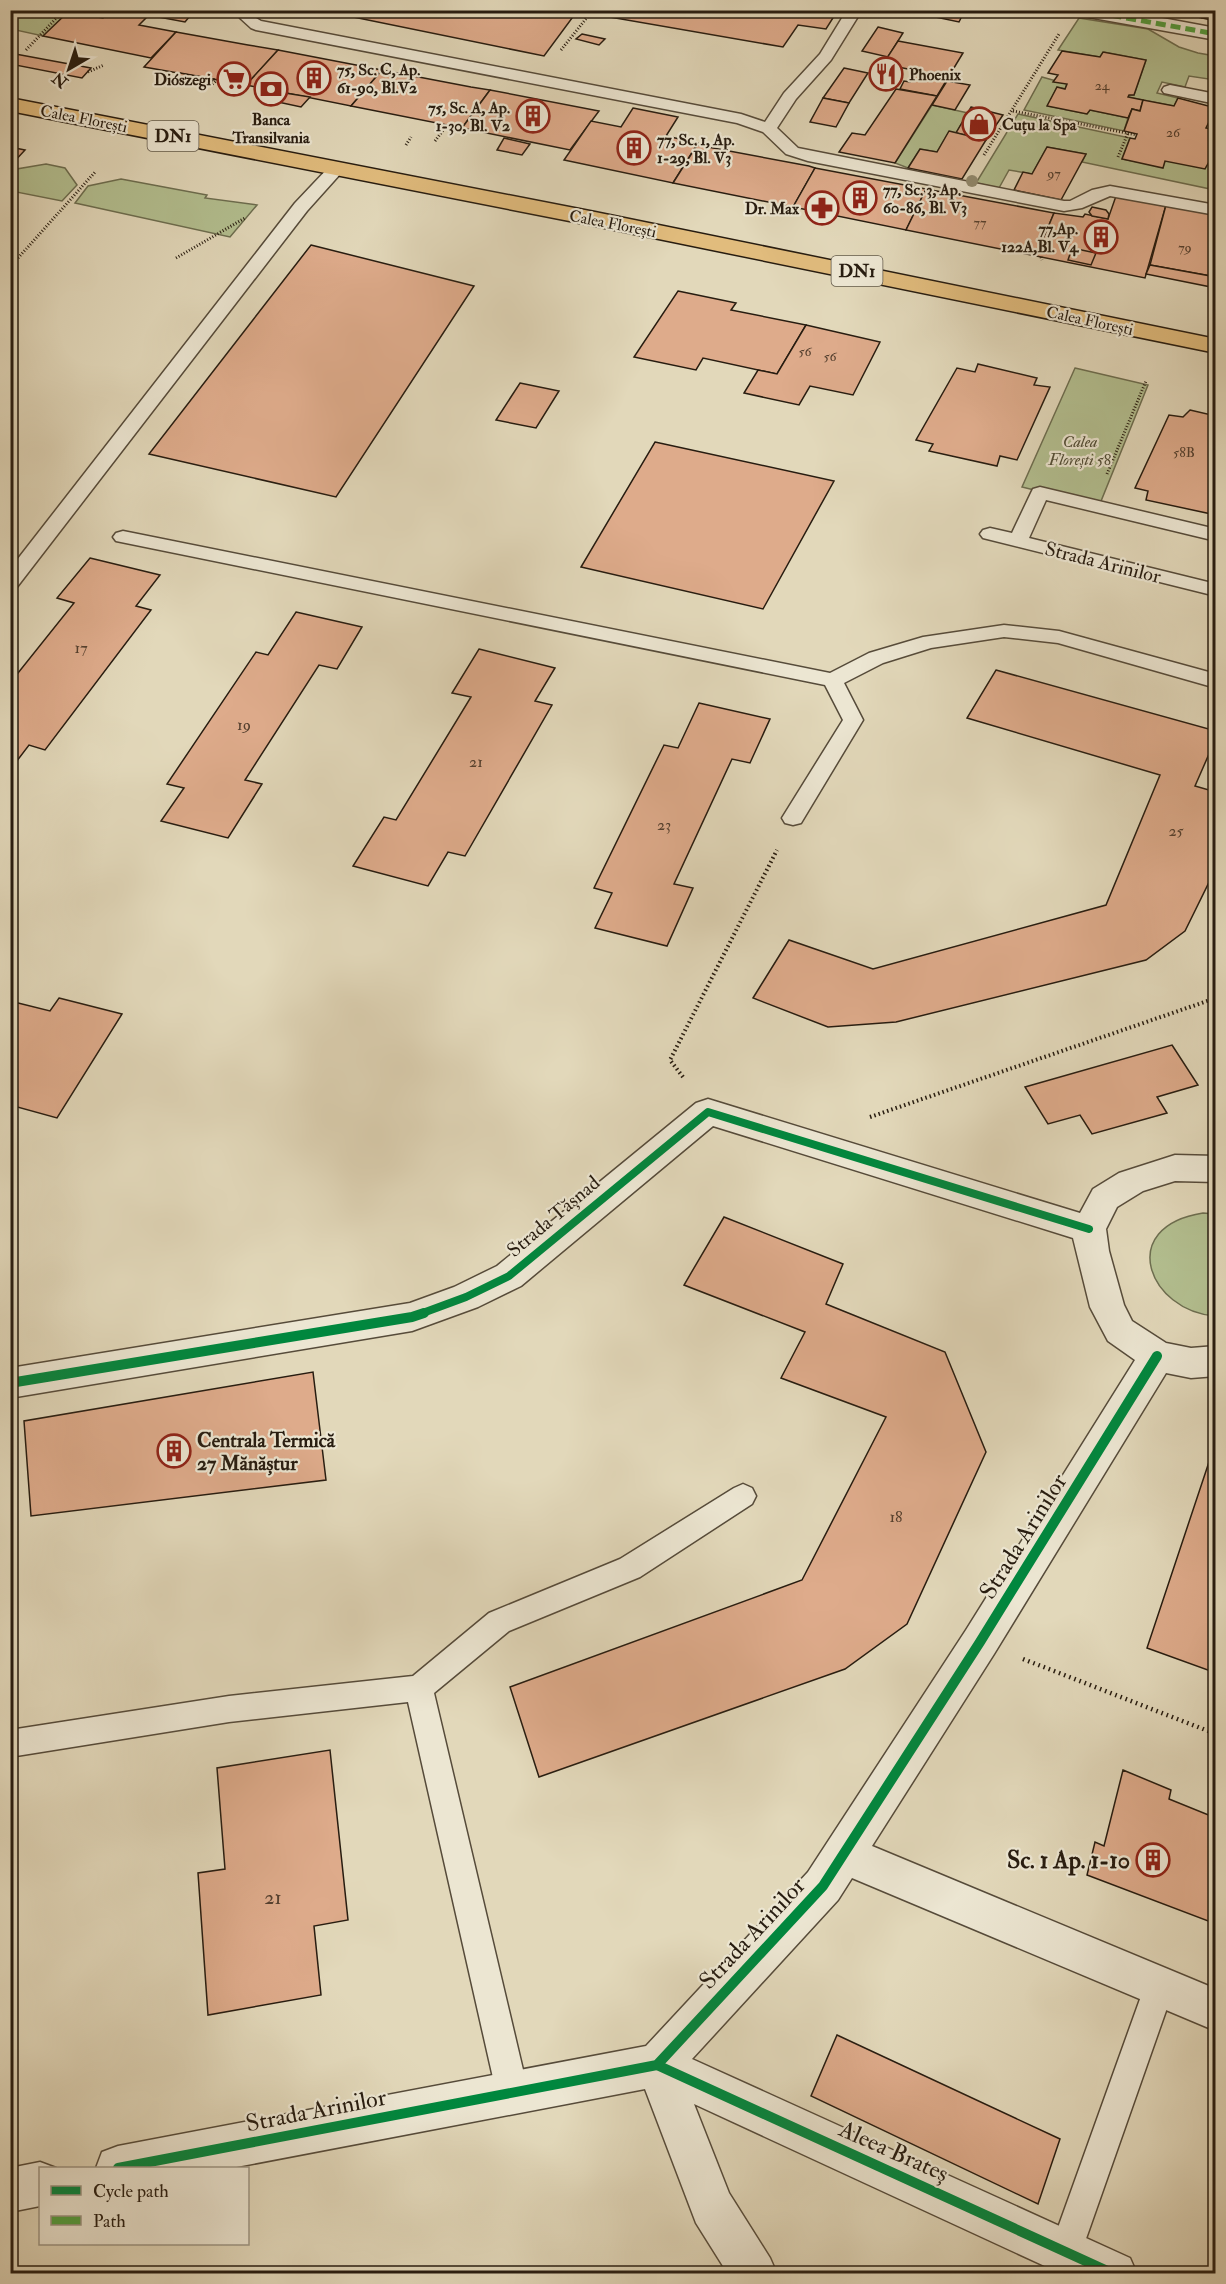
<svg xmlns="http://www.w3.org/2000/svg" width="1226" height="2284" viewBox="0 0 1226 2284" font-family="'IM FELL Double Pica',serif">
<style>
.green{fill:#b3bf90;stroke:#6d6e50;stroke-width:1.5}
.building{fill:#deab8b;stroke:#271c10;stroke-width:1.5}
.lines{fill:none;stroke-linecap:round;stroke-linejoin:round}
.lane-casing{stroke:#564b3a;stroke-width:3}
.street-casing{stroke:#564b3a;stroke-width:3}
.primary-casing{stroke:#271c10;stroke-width:3}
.path-far2{stroke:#271c10;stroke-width:3;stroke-dasharray:1 2;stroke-linecap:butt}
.path-far1{stroke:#271c10;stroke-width:4;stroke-dasharray:1.5 3;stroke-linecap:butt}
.path{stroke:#271c10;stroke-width:4.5;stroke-dasharray:1.5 4;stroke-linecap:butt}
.lane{fill:#ece6d2;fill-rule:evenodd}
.street{fill:#ece6d2;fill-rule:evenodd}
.primary{fill:#e1bc7d;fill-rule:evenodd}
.quiet{stroke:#51a13f;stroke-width:5;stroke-dasharray:10 5;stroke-linecap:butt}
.cycleway-far1-casing{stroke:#ece6d2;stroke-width:12}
.cycleway-casing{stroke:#ece6d2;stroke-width:14}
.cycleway-far1{stroke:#00873e;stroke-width:8}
.cycleway{stroke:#00873e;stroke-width:10}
.tree{fill:#928c71}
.labels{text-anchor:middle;stroke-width:4.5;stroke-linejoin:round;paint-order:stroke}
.far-number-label{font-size:14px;fill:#55402f}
.far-poi-label{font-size:16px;font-weight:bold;fill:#271c10;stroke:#ece6d2;text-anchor:start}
.far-street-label{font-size:16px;fill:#271c10;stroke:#ece6d2}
.far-park-label{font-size:16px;font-style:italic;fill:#514d36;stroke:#ece6d2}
.number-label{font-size:16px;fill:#55402f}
.shield{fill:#ece6d2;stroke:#62594a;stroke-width:1.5}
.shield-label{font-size:18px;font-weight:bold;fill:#271c10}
.street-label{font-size:20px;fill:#271c10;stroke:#ece6d2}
.poi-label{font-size:20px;font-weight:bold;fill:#271c10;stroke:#ece6d2;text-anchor:start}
.near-number-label{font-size:20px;fill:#55402f}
.near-street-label{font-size:24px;fill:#271c10;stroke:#ece6d2}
.near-poi-label{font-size:24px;font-weight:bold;fill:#271c10;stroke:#ece6d2;text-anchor:end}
</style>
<rect width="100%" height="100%" fill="#e2d8ba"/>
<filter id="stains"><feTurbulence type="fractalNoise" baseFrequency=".00333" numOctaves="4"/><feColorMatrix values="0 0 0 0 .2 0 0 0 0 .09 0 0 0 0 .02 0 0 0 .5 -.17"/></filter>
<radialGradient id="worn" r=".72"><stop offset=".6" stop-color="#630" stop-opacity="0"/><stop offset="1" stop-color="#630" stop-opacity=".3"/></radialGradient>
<g class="green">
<polygon points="17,11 110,11 103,18 68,12 43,36 11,29 11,14"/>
<polygon points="1079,18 1148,29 1179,47 1198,53 1215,56 1215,80 1189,76 1185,87 1162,82 1157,93 1178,98 1174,106 1128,97 1129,95 1134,95 1146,60 1104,52 1100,57 1058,50"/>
<polygon points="1042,77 1067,84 1065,89 1057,87 1048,106 1087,114 1090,110 1128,118 1124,131 1024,110"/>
<polygon points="932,105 968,113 956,133 949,132 937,152 920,149 908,168 895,163"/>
<polygon points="1018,114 1130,138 1122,159 1163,167 1165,161 1215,150 1215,190 1082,162 1086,154 1047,147 1032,174 1009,170 999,188 976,183"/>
<polygon points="46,164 65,168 77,185 62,201 11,191 11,170"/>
<polygon points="121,179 207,195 205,198 257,205 230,237 75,203 88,186"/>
<polygon points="1075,368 1148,385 1099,506 1022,487"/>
<path d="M 1203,1213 L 1215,1214 L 1215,1316 C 1149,1311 1115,1227 1203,1213 Z"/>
</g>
<g class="building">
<polygon points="110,10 148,16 139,25 176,32 151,58 43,36 68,12 103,18"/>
<polygon points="121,10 195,10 185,22"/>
<polygon points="319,10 578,10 544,56"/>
<polygon points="602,10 838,10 826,29 798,25 783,47 598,15"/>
<polygon points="869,10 902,10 898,17"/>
<polygon points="902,10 965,10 959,22"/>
<polygon points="1160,10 1205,10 1202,18"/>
<polygon points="1205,10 1216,10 1216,21 1202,18"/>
<polygon points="878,27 903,33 888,57 862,51"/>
<polygon points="176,32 248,45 278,50 246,85 144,67"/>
<polygon points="582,34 605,39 599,45 576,39"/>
<polygon points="898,41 963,53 937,96 900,89 904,81 910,82 918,71 883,64"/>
<polygon points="278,50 382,70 351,106 246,85"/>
<polygon points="1062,51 1100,57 1103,52 1146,60 1134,95 1129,95 1128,97 1143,100 1140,111 1132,109 1128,118 1090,110 1087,114 1047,106 1057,87 1065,89 1067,84 1053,82 1058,75 1048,73"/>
<polygon points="10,53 91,68 82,78 10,64"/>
<polygon points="844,68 868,73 849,103 823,98"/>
<polygon points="382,70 471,87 490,90 462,128 351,106"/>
<polygon points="180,73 214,79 209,84 175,78"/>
<polygon points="947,81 970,85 955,110 932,105"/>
<polygon points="896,89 937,96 895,163 839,152 852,133 865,135"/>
<polygon points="490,90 599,111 570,150 462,128"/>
<polygon points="285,93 310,97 301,107 278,102"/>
<polygon points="823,98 849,103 836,127 810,122"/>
<polygon points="1178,98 1216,108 1206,128 1216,130 1216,137 1211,137 1209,140 1216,141 1216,150 1205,169 1165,161 1163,168 1122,159 1130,138 1135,139 1137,134 1124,131 1132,109 1140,111 1143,100 1174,106"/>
<polygon points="971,107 1003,115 986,140 956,133"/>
<polygon points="633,108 678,117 666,136 698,143 673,183 564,160 591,121 621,127"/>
<polygon points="949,131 986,140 962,179 908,168 920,149 937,152"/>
<polygon points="504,138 530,144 522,155 497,150"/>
<polygon points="697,145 809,166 815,168 793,207 673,183"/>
<polygon points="10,147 25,150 13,163 10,162"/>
<polygon points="1047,147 1086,154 1061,200 1014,190 1023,172 1032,174"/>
<polygon points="815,168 926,189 906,230 793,207"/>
<polygon points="926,189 1054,213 1036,256 906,230"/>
<polygon points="1116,196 1166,205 1145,278 1036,256 1054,213 1083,217 1085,214 1108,219"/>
<polygon points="1166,205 1216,214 1212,228 1216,229 1216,277 1150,265"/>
<polygon points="1092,207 1106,210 1109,214 1108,219 1092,216 1089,212"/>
<polygon points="311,245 474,286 336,497 149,454"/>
<polygon points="1072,248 1096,253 1091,265 1068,260"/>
<polygon points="1150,265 1216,277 1216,288 1146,274"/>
<polygon points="678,291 736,303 731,310 806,325 777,374 703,358 696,370 634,357"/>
<polygon points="806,325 880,342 853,395 810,386 799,405 744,393 758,370 777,374"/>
<polygon points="978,364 1037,378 1034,385 1050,387 1017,460 1000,456 997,466 929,451 933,444 916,440 957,368 975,372"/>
<polygon points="520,383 559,391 536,428 496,420"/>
<polygon points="1190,410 1216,416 1216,515 1146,500 1148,491 1135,488 1169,415 1183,417"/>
<polygon points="655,442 834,481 763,609 581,567"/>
<polygon points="90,558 160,575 136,606 151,610 45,750 29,745 10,770 10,683 74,603 57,598"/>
<polygon points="296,612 362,627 337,669 319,665 245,780 262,784 228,838 161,821 184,788 167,784 256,652 268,655"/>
<polygon points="479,649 555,668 535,701 552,705 465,856 448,852 428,886 353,866 384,817 396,820 471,697 452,693"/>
<polygon points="996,670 1216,731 1216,738 1195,786 1216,792 1216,868 1185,931 1146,960 896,1022 828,1027 753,998 789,940 873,969 1106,905 1160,775 967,718"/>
<polygon points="699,703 770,719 750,763 732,759 674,884 693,888 667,946 595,928 612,893 594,888 664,745 678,748"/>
<polygon points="59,998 122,1014 57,1118 10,1105 10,1001 50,1011"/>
<polygon points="1172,1045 1198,1085 1157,1097 1167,1113 1092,1134 1080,1115 1048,1124 1025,1087"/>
<polygon points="724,1217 843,1264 826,1304 945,1352 986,1452 907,1624 845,1669 539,1777 510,1687 802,1580 886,1417 781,1378 805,1332 684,1285"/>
<polygon points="313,1372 326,1480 31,1516 24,1421"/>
<polygon points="1216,1441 1216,1673 1147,1648"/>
<polygon points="330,1750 348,1920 314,1926 321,1995 208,2015 198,1873 225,1869 217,1768"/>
<polygon points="1123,1770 1171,1790 1169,1799 1216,1818 1216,1924 1087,1875 1095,1842 1104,1846"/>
<polygon points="837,2035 1060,2139 1038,2204 811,2096"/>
</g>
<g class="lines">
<g class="lane-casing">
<g id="lane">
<polygon points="246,10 262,10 256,18 261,21 741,114 765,122 784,93 820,54 847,10 862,10 831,60 796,99 777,128 798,148 1064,201 1070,201 1092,190 1110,186 1216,205 1216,215 1110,196 1082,208 1064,211 808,161 786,154 763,132 737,123 256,30 251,28 240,18"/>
<polygon points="1170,85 1216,94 1216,104 1164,93 1162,90 1164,87"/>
<polygon points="336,164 344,169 342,172 307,211 17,587 10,589 10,569 295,203 330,166"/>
<polygon points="1040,487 1216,529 1216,541 1046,500 1029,538 1216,584 1216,596 983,538 980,534 983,530 990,528 1012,533 1031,493 1033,489"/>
<polygon points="123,531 830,673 869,653 923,637 1004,625 1059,631 1216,674 1216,688 1058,643 1004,637 931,648 883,663 844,683 863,720 801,823 793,825 785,823 782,818 843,720 825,685 116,541 113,537 116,533"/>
<polygon points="743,1484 752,1488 756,1496 752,1504 640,1577 509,1631 434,1693 528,2091 523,2102 512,2107 501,2102 496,2091 408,1702 229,1722 10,1757 10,1730 229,1696 413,1676 489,1613 620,1559 734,1488"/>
<polygon points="1159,1973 1170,1977 1174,1988 1082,2250 1078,2262 1066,2266 1054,2262 1050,2250 1144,1988 1148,1977"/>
</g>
</g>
<g class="street-casing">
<g id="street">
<polygon points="1072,10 1119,10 1216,28 1216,40 1082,16 1075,14"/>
<polygon points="708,1099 1080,1213 1093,1189 1119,1173 1175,1155 1216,1156 1216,1182 1175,1181 1143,1191 1117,1207 1106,1229 1109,1251 1124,1305 1132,1321 1166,1343 1191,1348 1216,1346 1216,1376 1191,1378 1166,1373 994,1654 872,1846 1216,1989 1216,2031 852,1878 838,1900 692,2059 1130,2258 1137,2274 1062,2274 694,2104 729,2193 770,2258 777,2274 728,2274 696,2223 645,2089 231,2168 96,2168 102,2152 118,2146 646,2046 808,1872 966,1630 1135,1360 1108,1341 1090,1307 1073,1238 713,1126 521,1286 478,1307 412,1331 10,1398 10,1368 410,1303 454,1287 497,1266 696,1103"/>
<polygon points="40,2162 56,2168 40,2168 40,2206 10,2212 10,2168"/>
</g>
</g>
<g class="primary-casing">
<polygon id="primary" points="10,98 595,212 1216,339 1216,353 595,226 10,111"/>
</g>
<g class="path-far2">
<polyline points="92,10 107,13"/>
<polyline points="26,50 64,10"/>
<polyline points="561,50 593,10"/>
<polyline points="88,72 104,65"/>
<polyline points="210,86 217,80"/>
<polyline points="1013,111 1137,135"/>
<polyline points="435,141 447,125"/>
<polyline points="406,145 411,137"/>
<polyline points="984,155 1059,34"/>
<polyline points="1118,157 1128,133"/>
<polyline points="786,210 788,206"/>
<polyline points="1041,257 1042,260"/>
<polyline points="176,258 245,218"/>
<polyline points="10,267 96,171"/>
<polyline points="1107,474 1146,381"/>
</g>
<g class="path-far1">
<polyline points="683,1077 670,1060 777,850"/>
<polyline points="870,1117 1216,998"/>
</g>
<polyline class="path" points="1023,1659 1216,1734"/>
<use href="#lane" class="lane"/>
<use href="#street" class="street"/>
<use href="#primary" class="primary"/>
<polyline class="quiet" points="1082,10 1216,34"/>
<g class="cycleway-far1-casing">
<polyline id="cycleway-far1" points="420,1314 466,1297 509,1276 708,1112 1089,1229"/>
</g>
<g class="cycleway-casing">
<g id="cycleway">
<polyline points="10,1383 412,1317 424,1313"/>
<polyline points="657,2065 1114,2274"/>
<polyline points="118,2168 657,2065 823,1886 980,1642 1157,1356"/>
</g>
</g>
<use href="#cycleway-far1" class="cycleway-far1"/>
<use href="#cycleway" class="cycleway"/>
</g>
<circle class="tree" cx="972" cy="181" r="6"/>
<defs>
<g id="restaurant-ring" transform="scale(1.725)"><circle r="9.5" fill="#ece6d2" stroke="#8f2418" stroke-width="1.5"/><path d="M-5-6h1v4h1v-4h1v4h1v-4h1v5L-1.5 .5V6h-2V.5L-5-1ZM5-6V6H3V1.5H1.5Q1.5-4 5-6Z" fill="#8f2418"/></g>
<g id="building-ring" transform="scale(1.725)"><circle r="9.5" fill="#ece6d2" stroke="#8f2418" stroke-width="1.5"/><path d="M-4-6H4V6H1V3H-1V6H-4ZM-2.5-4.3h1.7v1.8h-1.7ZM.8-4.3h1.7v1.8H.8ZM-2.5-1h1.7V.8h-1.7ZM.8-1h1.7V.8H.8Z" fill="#8f2418"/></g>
<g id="supermarket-ring" transform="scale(1.725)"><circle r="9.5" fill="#ece6d2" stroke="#8f2418" stroke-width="1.5"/><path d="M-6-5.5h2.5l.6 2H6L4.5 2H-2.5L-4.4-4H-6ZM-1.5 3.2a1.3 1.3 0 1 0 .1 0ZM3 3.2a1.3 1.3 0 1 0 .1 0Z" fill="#8f2418"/></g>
<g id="bank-ring" transform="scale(1.725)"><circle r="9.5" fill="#ece6d2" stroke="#8f2418" stroke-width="1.5"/><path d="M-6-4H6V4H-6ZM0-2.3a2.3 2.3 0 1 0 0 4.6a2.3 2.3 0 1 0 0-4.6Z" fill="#8f2418"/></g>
<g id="shop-ring" transform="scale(1.725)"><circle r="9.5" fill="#ece6d2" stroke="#8f2418" stroke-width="1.5"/><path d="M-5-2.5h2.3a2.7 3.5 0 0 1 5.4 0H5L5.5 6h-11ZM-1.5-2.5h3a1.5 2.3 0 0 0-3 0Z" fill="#8f2418"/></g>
<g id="pharmacy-ring" transform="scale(1.725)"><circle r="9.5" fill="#ece6d2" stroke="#8f2418" stroke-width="1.5"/><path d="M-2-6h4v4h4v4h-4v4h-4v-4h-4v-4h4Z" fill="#8f2418"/></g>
</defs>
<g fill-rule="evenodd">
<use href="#restaurant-ring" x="886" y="74"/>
<use href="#building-ring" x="314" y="78"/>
<use href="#supermarket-ring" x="234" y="79"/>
<use href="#bank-ring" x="271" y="89"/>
<use href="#building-ring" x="533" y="116"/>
<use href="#shop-ring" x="979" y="124"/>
<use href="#building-ring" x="634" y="148"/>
<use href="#building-ring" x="860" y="198"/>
<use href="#pharmacy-ring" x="822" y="208"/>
<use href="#building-ring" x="1101" y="237"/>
<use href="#building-ring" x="174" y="1451"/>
<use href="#building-ring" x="1153" y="1860"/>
</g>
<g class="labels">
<g class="far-number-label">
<text x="1102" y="90">24</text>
<text x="1173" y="137">26</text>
<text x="1054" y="178">97</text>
<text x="980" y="227">77</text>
<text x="1185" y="252">79</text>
<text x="805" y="356">56</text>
<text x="830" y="361">56</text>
<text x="1184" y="457">58B</text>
</g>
<g class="far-poi-label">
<text x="337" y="75">75, Sc. C, Ap.<tspan x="337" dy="18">61-90, Bl.V2</tspan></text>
<text x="909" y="80">Phoenix</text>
<text x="211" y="85" text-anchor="end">Diószegi</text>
<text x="510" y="113" text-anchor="end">75, Sc. A, Ap.<tspan x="510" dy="18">1-30, Bl. V2</tspan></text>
<text x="271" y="125" text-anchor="middle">Banca<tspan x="271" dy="18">Transilvania</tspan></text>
<text x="1002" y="130">Cuțu la Spa</text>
<text x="657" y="145">77, Sc. 1, Ap.<tspan x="657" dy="18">1-29, Bl. V3</tspan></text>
<text x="883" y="195">77, Sc. 3, Ap.<tspan x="883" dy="18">60-86, Bl. V3</tspan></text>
<text x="799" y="214" text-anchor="end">Dr. Max</text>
<text x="1078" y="234" text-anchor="end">77,Ap.<tspan x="1078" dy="18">122A,Bl. V4</tspan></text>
</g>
<g class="far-street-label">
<text transform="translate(84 118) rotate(11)" y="6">Calea Florești</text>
<text transform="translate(613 223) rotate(11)" y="6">Calea Florești</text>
<text transform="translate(1090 320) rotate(12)" y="6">Calea Florești</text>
</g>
<g class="far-park-label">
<text x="1080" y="447">Calea<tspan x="1080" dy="18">Florești 58</tspan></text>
</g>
<g class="number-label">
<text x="81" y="653">17</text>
<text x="244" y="730">19</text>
<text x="476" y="767">21</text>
<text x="664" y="830">23</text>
<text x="1176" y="836">25</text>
<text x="896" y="1522">18</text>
</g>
<g class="shield">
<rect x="147.5" y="121" width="51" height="30" rx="4.5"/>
<rect x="831.5" y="256" width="51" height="30" rx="4.5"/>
</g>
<g class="shield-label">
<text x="173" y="142">DN1</text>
<text x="857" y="277">DN1</text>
</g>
<g class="street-label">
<text transform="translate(1103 562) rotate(14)" y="7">Strada Arinilor</text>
<text transform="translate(553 1216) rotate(-40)" y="7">Strada Tășnad</text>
</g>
<g class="poi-label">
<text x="197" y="1447">Centrala Termică<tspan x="197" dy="23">27 Mănăștur</tspan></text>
</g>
<g class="near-number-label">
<text x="273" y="1904">21</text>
</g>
<g class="near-street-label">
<text transform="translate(1023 1536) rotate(-58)" y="8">Strada Arinilor</text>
<text transform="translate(752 1933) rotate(-47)" y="8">Strada Arinilor</text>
<text transform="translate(316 2110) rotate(-11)" y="8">Strada Arinilor</text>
<text transform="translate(894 2151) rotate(24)" y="8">Aleea Brateș</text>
</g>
<g class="near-poi-label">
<text x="1130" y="1868">Sc. 1 Ap. 1-10</text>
</g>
</g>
<rect width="1226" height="2284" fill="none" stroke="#e2d8ba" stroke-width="36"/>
<rect x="12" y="12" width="1202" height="2260" fill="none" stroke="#271c10" stroke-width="3"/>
<rect x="18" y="18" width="1190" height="2248" fill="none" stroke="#271c10" stroke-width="1.5"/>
<rect x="39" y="2167" width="210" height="78" fill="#ece6d2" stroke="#9d9584" stroke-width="1.5"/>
<rect x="51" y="2186" width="30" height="9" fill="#00873e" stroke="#9d9584" stroke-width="1.5"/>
<text x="93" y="2197" font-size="18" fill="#271c10">Cycle path</text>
<rect x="51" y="2216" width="30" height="9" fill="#51a13f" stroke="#9d9584" stroke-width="1.5"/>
<text x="93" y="2227" font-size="18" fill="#271c10">Path</text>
<g transform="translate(69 69) rotate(219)" stroke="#ece6d2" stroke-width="4.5" paint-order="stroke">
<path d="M0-4.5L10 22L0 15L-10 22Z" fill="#271c10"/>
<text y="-9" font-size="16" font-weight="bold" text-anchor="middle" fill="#271c10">N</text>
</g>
<rect width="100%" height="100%" filter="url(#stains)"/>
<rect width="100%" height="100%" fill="url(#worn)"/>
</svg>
